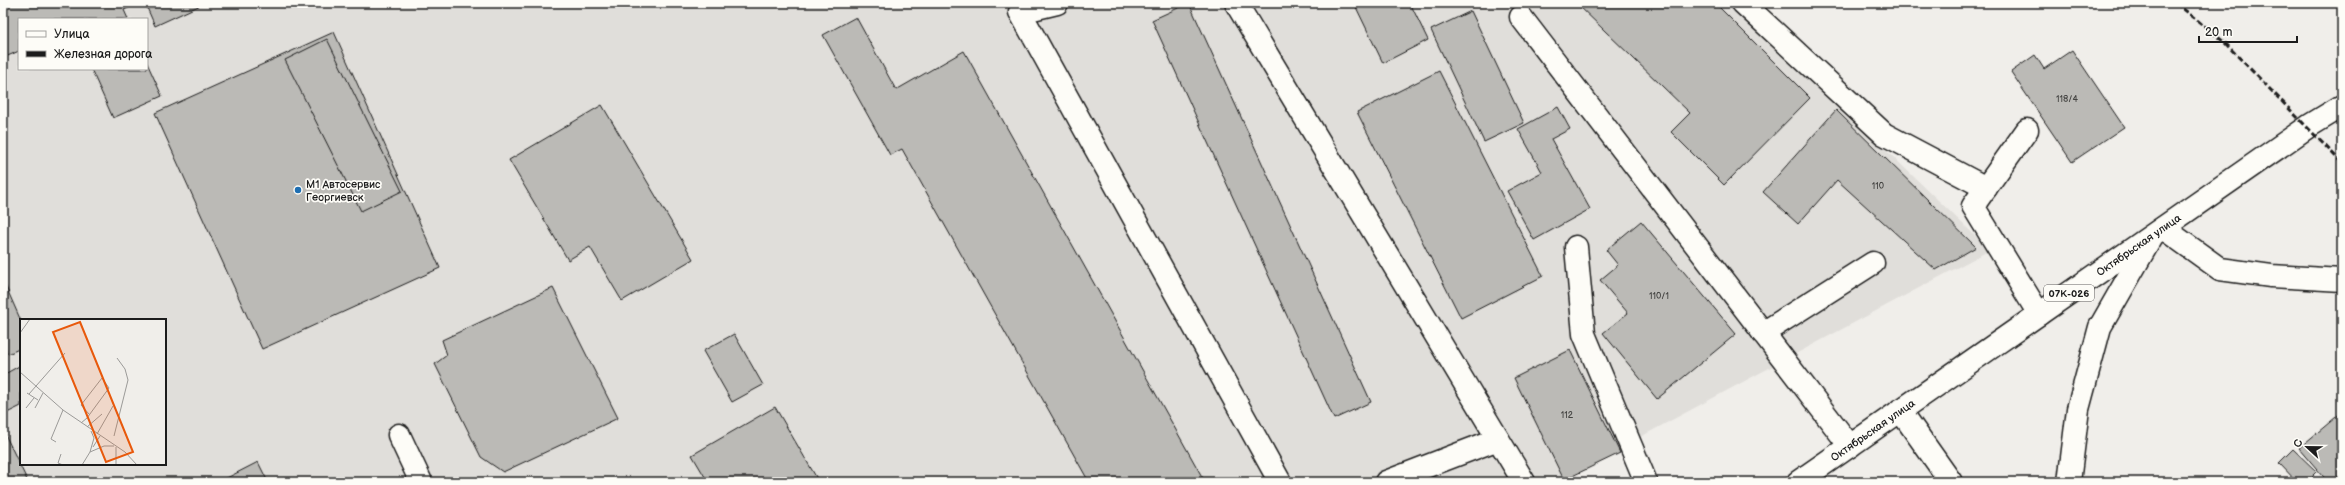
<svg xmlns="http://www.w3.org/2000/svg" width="2345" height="485" viewBox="0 0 2345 485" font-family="'Balsamiq Sans',sans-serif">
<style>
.built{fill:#e0deda;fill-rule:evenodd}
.building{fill:#bbbab6;stroke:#1c1c1c}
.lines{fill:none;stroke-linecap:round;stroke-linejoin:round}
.minor-casing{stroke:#1c1c1c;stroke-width:25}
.major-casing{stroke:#1c1c1c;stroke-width:25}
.minor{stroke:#fdfcf7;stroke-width:22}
.major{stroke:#fdfcf7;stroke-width:22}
.rail{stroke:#1c1c1c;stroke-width:3;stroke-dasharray:6 3;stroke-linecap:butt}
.poi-dot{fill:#1f6fb2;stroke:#fdfcf7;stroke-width:1.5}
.labels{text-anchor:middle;stroke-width:3.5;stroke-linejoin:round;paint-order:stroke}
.number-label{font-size:9px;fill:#444442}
.shield{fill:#fdfcf7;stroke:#605f5e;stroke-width:1}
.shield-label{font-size:10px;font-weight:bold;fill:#1c1c1c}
.poi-label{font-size:11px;fill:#1c1c1c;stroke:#fdfcf7;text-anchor:start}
.street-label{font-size:11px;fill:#1c1c1c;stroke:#fdfcf7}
.inset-road{fill:none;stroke:#9b9a98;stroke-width:1}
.view{fill:#e8590c;fill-opacity:0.15;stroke:#e8590c;stroke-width:2}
.inset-edge{fill:none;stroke:#1c1c1c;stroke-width:2}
</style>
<rect width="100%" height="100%" fill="#f0eeea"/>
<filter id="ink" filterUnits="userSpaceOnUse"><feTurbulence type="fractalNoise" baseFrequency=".025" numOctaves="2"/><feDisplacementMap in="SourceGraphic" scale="8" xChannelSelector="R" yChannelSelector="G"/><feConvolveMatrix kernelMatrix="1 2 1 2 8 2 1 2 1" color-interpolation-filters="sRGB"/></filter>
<g filter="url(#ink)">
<path class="built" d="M 3,3 L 1733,3 L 1990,250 L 1556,482 L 3,482 ZM 19,19 L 147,19 L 147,69 L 19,69 ZM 21,320 L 165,320 L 165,464 L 21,464 Z"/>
<g class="building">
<polygon points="3,3 139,3 124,10 128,19 19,19 19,51 3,58"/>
<polygon points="145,3 205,3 155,26"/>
<polygon points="1189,3 1371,402 1334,419 1152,20"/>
<polygon points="1354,3 1410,3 1428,40 1383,63"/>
<polygon points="1576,3 1715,3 1810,98 1724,185 1671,132 1690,113"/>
<polygon points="1471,11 1524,123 1484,142 1431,30"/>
<polygon points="856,17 896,90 964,51 1205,482 1089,482 902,149 890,155 823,35"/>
<polygon points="334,32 440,268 262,349 155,113"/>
<polygon points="327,39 402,191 361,211 285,60"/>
<polygon points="2072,50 2124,127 2072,162 2011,72 2035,55 2044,69"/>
<polygon points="147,63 162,96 113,118 91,69 147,69"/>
<polygon points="1439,71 1543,276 1461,318 1357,112"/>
<polygon points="602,105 693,259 622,301 590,247 568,260 509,160"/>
<polygon points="1558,107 1570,129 1551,139 1590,209 1534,240 1507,191 1542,172 1518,129"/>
<polygon points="1836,110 1976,247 1936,270 1837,180 1798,224 1763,192"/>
<polygon points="1641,221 1736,334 1657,399 1603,333 1628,313 1600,280 1618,265 1606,250"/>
<polygon points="3,280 21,321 21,348 8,354 3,342"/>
<polygon points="553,288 618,418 503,472 481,457 435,364 447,355 442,340"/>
<polygon points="734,334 763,385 732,402 703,351"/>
<polygon points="1570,350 1620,453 1564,480 1514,378"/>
<polygon points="21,365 21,406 3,415 3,375"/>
<polygon points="775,407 819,482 708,482 692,455"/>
<polygon points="2342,412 2342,474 2333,482 2328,482 2299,448"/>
<polygon points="3,430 28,482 3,482"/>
<polygon points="2293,449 2317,472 2307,482 2297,482 2279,463"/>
<polygon points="258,462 268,482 219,482"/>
</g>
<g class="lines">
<g class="minor-casing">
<g id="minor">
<polyline points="1057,3 1020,12 1280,482"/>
<polyline points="1236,3 1524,482"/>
<polyline points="1743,3 1884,134 1986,188"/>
<polyline points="1521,17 1850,446"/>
<polyline points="2027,130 1973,206 2039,314"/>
<polyline points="2163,228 2220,269 2271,276 2342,280"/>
<polyline points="1576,247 1584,334 1646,482"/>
<polyline points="1763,333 1873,263"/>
<polyline points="1900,410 1951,482"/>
<polyline points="399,435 421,482"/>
<polyline points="1386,482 1498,439"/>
<polyline points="2069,482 2078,409 2100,327 2151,238"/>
</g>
</g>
<g class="major-casing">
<g id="major">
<path id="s1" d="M 1798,482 L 2309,126 L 2342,106"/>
</g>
</g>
<use href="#minor" class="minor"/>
<use href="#major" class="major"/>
<polyline class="rail" points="2176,3 2224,42 2342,163"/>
</g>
</g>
<circle class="poi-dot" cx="298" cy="190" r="4"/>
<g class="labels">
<g class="number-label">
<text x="2067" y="102">118/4</text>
<text x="1878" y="189">110</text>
<text x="1659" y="299">110/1</text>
<text x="1567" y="418">112</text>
</g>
<rect class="shield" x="2044" y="285" width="50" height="16" rx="3"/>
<g class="shield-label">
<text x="2069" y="297">07К-026</text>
</g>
<g class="poi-label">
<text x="306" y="188">М1 Автосервис<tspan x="306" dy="13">Георгиевск</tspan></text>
</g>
<g class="street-label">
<text dy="4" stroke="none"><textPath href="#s1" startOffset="415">Октябрьская улица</textPath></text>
<text dy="4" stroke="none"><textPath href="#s1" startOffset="91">Октябрьская улица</textPath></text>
</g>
</g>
<g transform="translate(20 319)">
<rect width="146" height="146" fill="#f0eeea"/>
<path class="inset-road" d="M 0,14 L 10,0M 0,53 L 43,91 L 105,133 L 117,146M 7,74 L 18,81M 9,75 L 45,34M 6,89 L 14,79M 15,89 L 23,74M 61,104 L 67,99 L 89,69 L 82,59 L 61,86 L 69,95M 67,108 L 82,95M 77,115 L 93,87M 94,117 L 108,61 L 105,50 L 97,39M 36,123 L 31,120 L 43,91M 73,128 L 80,117M 96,128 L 96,146M 70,133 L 84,127 L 94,127M 70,133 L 74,119 L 71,112M 41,135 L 38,144 L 43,146M 62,146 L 70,133"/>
<path class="view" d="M 60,3 L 113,133 L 86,143 L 33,13 Z"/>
<rect width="146" height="146" class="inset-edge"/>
</g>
<rect width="2345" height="485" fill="none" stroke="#fdfcf7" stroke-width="16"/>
<rect x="8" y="8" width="2329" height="469" fill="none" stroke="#1c1c1c" stroke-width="1.5" filter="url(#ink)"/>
<rect x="18" y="18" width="130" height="52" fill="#fdfcf7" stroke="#a3a29f"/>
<rect x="26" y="31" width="20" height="6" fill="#fdfcf7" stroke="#a3a29f"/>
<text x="54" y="38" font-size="12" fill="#1c1c1c">Улица</text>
<rect x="26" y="51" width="20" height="6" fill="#1c1c1c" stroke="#a3a29f"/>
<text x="54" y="58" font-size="12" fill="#1c1c1c">Железная дорога</text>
<g transform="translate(2307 447) rotate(292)" stroke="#fdfcf7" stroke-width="3" paint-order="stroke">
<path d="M0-3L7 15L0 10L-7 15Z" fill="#1c1c1c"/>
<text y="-6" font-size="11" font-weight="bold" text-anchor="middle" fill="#1c1c1c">С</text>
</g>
<path d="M2199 36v6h98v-6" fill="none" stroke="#1c1c1c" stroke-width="2"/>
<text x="2205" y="36" font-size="12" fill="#1c1c1c" stroke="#fdfcf7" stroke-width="3" paint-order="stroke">20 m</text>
</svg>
